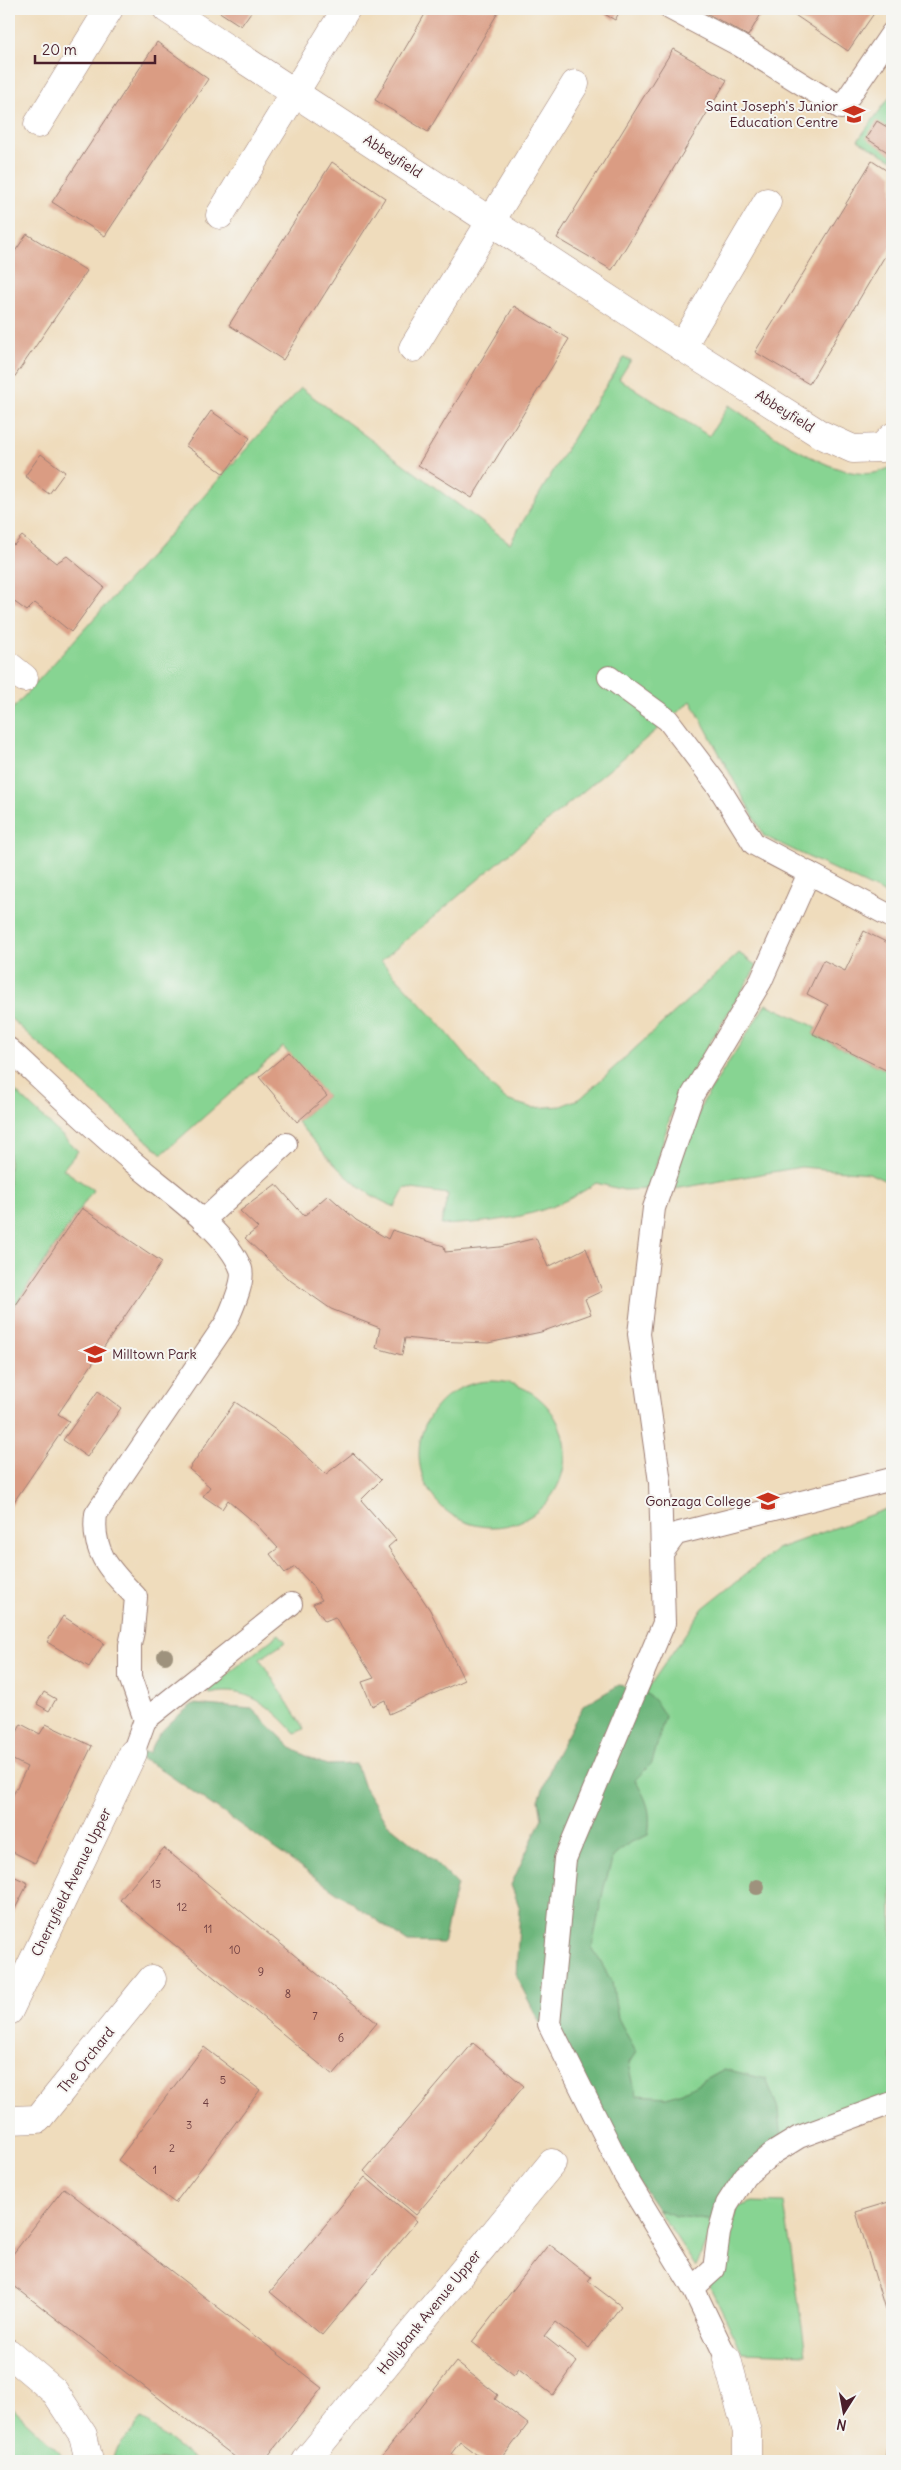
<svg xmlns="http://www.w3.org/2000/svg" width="901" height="2470" viewBox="0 0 901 2470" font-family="Delius,sans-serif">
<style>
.green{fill:#87d492;stroke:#687a5e}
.forest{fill:#6db67c;stroke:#5c6a54}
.building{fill:#da9c83}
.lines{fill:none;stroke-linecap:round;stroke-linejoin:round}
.lane-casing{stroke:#9c7e74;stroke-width:24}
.street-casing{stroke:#9c7e74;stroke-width:29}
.lane{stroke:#fff;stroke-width:22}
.street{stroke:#fff;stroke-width:28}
.tree{fill:#9e927d}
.labels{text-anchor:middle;stroke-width:4;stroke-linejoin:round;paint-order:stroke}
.number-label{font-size:11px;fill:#6e3e41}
.poi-label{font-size:14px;fill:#4a1f2b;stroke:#f6f6f2;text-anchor:end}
.street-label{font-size:14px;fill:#4a1f2b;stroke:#f6f6f2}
</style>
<rect width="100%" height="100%" fill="#f6f6f2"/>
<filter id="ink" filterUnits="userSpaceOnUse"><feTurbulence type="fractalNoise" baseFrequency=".02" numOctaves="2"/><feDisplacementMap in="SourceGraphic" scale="10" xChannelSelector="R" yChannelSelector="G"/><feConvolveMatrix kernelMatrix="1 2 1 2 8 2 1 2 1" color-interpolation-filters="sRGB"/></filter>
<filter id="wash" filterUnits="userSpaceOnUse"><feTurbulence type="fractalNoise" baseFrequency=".0096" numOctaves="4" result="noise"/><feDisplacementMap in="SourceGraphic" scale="20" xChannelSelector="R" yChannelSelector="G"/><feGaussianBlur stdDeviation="1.12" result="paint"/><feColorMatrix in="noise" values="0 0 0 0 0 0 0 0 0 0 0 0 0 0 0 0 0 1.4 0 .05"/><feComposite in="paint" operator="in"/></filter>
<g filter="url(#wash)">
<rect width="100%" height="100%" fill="#efdcbc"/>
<g class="green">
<polygon points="892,94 892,160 858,140"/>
<path d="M 624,358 L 631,360 L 619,379 L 709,436 L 729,405 C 763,428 832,480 874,473 C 880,472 886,469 892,467 L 892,897 L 764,836 L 691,701 L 381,961 L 438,1022 L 491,1086 L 506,1100 L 533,1108 L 561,1106 L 581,1098 L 739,953 L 757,966 L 694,1068 L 673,1107 L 649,1189 L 624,1190 L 596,1183 C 547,1217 500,1222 441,1225 L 448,1194 L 405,1188 L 395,1207 C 352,1190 327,1156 297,1122 L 327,1096 L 283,1047 L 162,1154 L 9,1017 L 9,713 L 301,388 L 510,543 L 579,428 Z"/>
<polygon points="766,1004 816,1027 813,1034 892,1073 892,1184 869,1173 801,1167 669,1190 703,1102"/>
<polygon points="9,1085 78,1151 63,1169 93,1190 9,1314"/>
<circle cx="492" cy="1454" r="73"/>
<polygon points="892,1507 892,2098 809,2127 726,2190 696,2267 633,2172 572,1857 648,1688 703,1608 777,1549"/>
<path d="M 279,1634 L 286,1642 L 260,1659 L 304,1729 L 295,1733 C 272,1707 246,1685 210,1694 L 207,1690 Z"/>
<polygon points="753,2202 784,2203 806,2354 742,2352 709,2285 738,2207"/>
<polygon points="9,2405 60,2453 63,2461 9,2461"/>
<polygon points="142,2419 196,2461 113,2461 117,2449"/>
</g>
<g class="forest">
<path d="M 619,1685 C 646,1691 650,1692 665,1716 L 652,1763 L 635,1780 C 647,1801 652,1810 648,1835 L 629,1843 L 613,1857 L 604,1887 L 592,1947 L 612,1982 L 618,2018 L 636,2052 L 629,2063 L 636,2095 L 667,2097 L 682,2092 L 724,2069 L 766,2079 L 779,2111 L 782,2140 L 714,2221 L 676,2216 L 657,2209 L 566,2074 L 516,1976 L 520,1909 L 511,1885 L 542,1818 L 539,1800 L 553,1761 L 583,1706 Z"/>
<path d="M 193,1704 L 252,1709 L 293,1749 L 314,1760 L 327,1765 L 356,1764 L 363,1785 L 386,1822 L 434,1861 L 457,1884 L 443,1943 L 408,1942 L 159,1768 L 141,1759 L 141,1753 L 150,1752 C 154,1733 178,1716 193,1704 Z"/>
</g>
<g id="blocks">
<g class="building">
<polygon points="215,9 253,9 241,26"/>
<polygon points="428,9 500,9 428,132 375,100"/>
<polygon points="600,9 621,9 615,20 599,11"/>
<polygon points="699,9 764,9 748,36"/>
<polygon points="786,9 877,9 848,51"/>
<polygon points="157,42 208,79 105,236 52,202"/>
<polygon points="673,49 727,80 612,270 557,238"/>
<polygon points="877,121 892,130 892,155 866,138"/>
<polygon points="872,161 892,174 892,244 809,384 755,352"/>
<polygon points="332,162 385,198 283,360 229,325"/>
<polygon points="27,234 87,271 9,385 9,260"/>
<polygon points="514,306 569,339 472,498 418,465"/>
<polygon points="211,411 250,438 224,474 186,446"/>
<polygon points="41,454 65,472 49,494 25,476"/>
<polygon points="22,536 56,563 67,556 104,587 71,632 35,603 27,611 9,598 9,542 14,545"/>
<polygon points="864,931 892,945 892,1073 813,1034 828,1005 807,994 823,960 845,971"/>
<polygon points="289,1052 327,1096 297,1122 259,1077"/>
<polygon points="276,1184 304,1216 328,1195 356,1220 388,1239 392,1230 444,1246 445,1252 500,1247 536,1238 548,1267 586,1248 602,1291 585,1299 591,1314 541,1332 488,1343 433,1341 405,1338 402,1355 376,1348 380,1328 331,1309 287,1278 245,1238 258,1228 240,1211"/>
<polygon points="82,1208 162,1262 58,1414 69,1421 9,1509 9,1315"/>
<polygon points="98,1391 121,1408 87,1457 63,1440"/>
<polygon points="235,1402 286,1437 326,1474 353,1453 381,1480 361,1500 396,1540 388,1547 430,1610 464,1680 389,1714 385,1700 372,1706 362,1682 374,1678 335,1617 325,1621 313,1604 322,1600 311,1584 295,1567 285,1573 270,1554 278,1548 256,1524 228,1500 222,1509 203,1496 210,1487 189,1469"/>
<polygon points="63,1616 104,1643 89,1667 47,1642"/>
<polygon points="44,1692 56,1699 49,1711 37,1704"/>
<polygon points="21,1724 40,1734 46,1724 92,1746 35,1863 9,1850 9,1798 11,1799 27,1767 9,1758 9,1749"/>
<polygon points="164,1848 377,2023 333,2075 120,1900"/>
<polygon points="9,1874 28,1883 9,1921"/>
<polygon points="473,2043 524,2086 416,2215 364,2171"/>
<polygon points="204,2047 260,2090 175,2203 118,2160"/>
<polygon points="365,2177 417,2221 322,2335 270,2292"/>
<polygon points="64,2188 322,2388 264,2461 240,2461 9,2282 9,2259"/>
<polygon points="892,2201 892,2325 890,2326 856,2212"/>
<polygon points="549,2244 591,2277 588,2281 621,2306 589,2348 555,2322 544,2336 577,2362 553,2395 519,2369 514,2375 472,2342"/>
<polygon points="456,2362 498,2395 495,2399 528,2424 500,2461 485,2461 460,2442 451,2454 460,2461 378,2461"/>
<polygon points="891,2414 892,2461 885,2461 890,2420"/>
</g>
</g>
</g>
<g filter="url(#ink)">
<use href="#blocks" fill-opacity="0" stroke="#9c7e74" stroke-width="1"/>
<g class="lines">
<g class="lane-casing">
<g id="lane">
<polyline points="671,9 739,45 841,108 892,33"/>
<polyline points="609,677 668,720 718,786 754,844 892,917"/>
<path d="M 9,1049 C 50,1087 90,1126 133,1162 C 164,1189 227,1231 241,1269 C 245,1281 231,1311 226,1323 L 96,1514 C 91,1553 111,1571 136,1597 L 133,1631 L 130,1645 L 130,1677 L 145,1720 L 133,1753"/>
<polyline points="203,1221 286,1144"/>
<polyline points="662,1553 660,1482 639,1334 654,1208 693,1094 761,981 809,873"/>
<polyline points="145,1720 291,1604"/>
<polyline points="693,2288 714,2269 719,2233 727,2204 745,2176 773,2153 799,2137 892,2103"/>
<polyline points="727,2359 693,2288 625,2176 549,2024 565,1859 664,1623 662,1553 676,1534 892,1479"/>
</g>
</g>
<g class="street-casing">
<g id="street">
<polyline points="167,9 682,347 820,434 853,449 881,448 892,437"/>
<polyline points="38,124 109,9"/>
<polyline points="220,215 346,9"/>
<polyline points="682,347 767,202"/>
<polyline points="413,348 575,84"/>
<polyline points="9,666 24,678"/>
<polyline points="9,2011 133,1753"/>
<polyline points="9,2120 38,2119 152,1979"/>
<polyline points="9,2353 54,2391 83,2435 89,2461"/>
<polyline points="727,2359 747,2432 747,2461"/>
<polyline points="306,2461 552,2163"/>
</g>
</g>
<use href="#lane" class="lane"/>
<use href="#street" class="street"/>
</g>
<g class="tree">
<circle cx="165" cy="1656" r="8"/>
<circle cx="757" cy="1887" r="8"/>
</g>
</g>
<defs>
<g id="school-bare" transform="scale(1.725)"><path d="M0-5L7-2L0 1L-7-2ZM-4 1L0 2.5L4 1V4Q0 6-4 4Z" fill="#c8321e" stroke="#f6f6f2" stroke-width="2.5" paint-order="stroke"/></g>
</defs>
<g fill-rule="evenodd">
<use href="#school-bare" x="854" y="114"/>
<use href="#school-bare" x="95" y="1354"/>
<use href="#school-bare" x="768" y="1501"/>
</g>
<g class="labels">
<g class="number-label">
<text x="156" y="1888">13</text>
<text x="182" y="1911">12</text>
<text x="208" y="1933">11</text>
<text x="235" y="1954">10</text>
<text x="261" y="1976">9</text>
<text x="288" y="1998">8</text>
<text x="315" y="2020">7</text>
<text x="341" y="2042">6</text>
<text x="223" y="2084">5</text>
<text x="206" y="2107">4</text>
<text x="189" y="2129">3</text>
<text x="172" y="2152">2</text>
<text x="155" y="2174">1</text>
</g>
<g class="poi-label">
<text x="838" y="111">Saint Joseph's Junior<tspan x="838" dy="16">Education Centre</tspan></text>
<text x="112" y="1359" text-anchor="start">Milltown Park</text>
<text x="751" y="1506">Gonzaga College</text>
</g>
<g class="street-label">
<text transform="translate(393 156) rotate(33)" y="5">Abbeyfield</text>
<text transform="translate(785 411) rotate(32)" y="5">Abbeyfield</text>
<text transform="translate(71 1882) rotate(-64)" y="5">Cherryfield Avenue Upper</text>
<text transform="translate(86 2060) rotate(-51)" y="5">The Orchard</text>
<text transform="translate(429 2312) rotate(-51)" y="5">Hollybank Avenue Upper</text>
</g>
</g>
<rect width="901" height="2470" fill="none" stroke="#f6f6f2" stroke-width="30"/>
<g transform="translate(844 2412) rotate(191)" stroke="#f6f6f2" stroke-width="4" paint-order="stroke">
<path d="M0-4L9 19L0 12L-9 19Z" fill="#4a1f2b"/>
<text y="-8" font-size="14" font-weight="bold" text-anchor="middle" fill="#4a1f2b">N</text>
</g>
<path d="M35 55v8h120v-8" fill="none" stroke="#4a1f2b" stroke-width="2.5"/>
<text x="42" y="55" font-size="15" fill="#4a1f2b" stroke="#f6f6f2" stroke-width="4" paint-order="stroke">20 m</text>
</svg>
